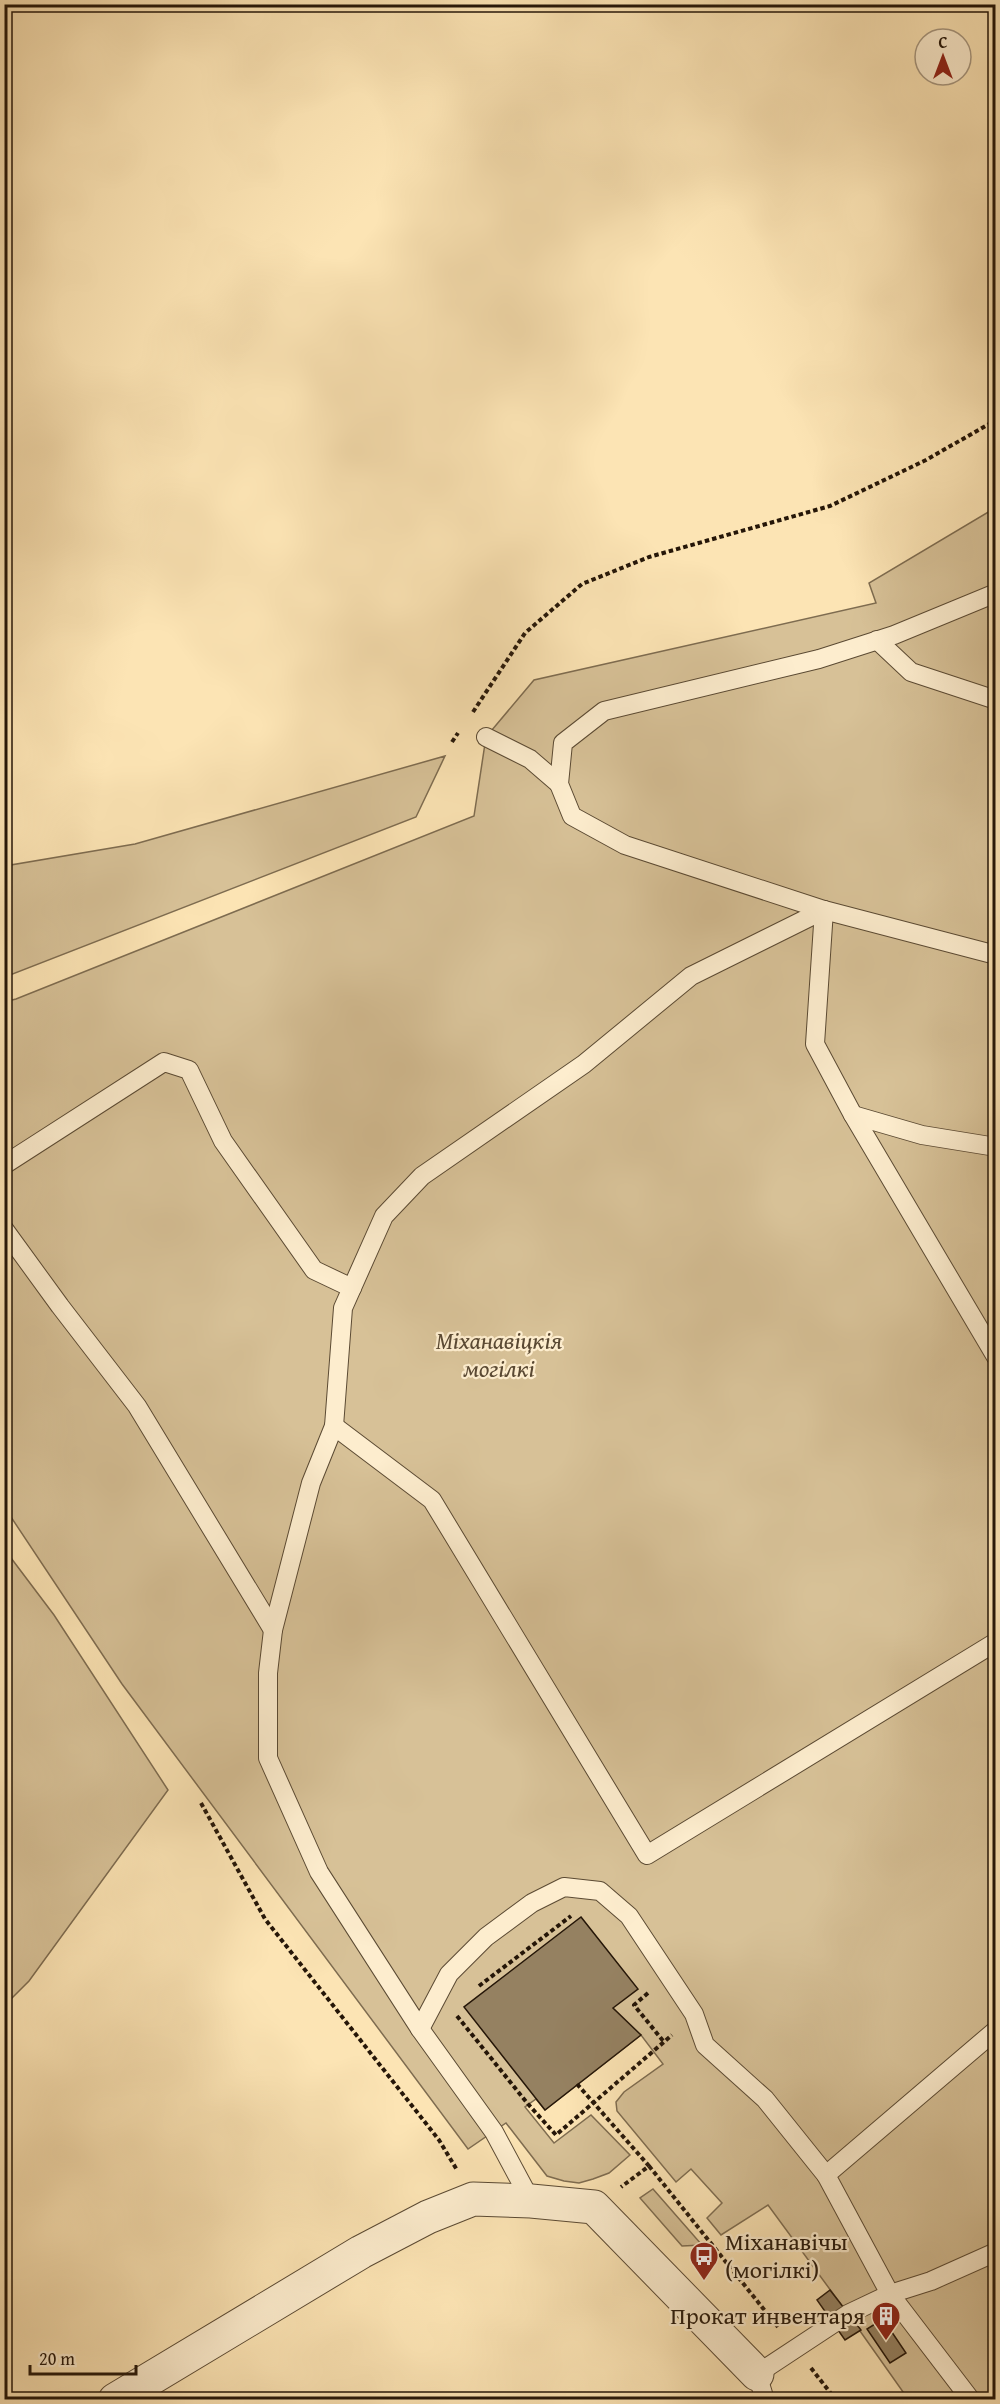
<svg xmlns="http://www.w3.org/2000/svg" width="1000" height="2404" viewBox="0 0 1000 2404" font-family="'Gentium Book Plus',serif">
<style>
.green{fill:#d7c197;stroke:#7e6c50;stroke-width:1.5}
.building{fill:#958161;stroke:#251608;stroke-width:1.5}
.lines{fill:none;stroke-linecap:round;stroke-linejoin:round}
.service-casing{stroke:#5b4a33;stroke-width:20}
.minor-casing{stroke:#5b4a33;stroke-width:35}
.path{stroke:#251608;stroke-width:4;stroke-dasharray:4.5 3;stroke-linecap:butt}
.service{stroke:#fdedce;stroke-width:18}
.minor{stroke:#fdedce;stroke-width:33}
.labels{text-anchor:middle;stroke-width:4.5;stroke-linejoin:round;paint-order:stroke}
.park-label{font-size:24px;font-style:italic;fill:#5a4933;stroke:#fdedce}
.poi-label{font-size:24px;fill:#251608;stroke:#fdedce;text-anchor:start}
</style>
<rect width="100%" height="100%" fill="#fce4b4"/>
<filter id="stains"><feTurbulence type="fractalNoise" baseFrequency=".00333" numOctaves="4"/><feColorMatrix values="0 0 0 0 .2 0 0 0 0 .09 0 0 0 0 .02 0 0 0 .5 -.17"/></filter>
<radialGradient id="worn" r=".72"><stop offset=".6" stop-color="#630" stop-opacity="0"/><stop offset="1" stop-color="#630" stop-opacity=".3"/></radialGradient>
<g class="green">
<polygon points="995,508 995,2399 908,2399 848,2314 768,2205 721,2235 707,2218 722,2203 691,2169 676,2182 617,2111 616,2102 624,2092 663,2064 641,2035 545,2110 536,2099 525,2107 554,2143 591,2115 630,2155 609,2173 593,2179 579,2183 564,2181 547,2176 506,2123 468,2149 122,1684 5,1508 4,1002 16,999 474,816 486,737 534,680 876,603 869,583"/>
<polygon points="445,756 416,817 5,977 5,866 135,844"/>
<polygon points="5,1550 54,1615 168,1790 29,1981 5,2005"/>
<polygon points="653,2189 702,2245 682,2246 640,2198"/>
</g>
<g class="building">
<polygon points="581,1917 638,1989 613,2008 641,2035 545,2110 464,2007"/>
<polygon points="830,2290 861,2330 845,2340 817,2300"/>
<polygon points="883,2319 906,2353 890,2363 867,2329"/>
</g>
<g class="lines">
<g class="service-casing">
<g id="service">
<polyline points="996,593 894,635 819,659 604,711 563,743 559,784 572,816 625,845 824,910 996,955"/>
<polyline points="877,640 911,672 996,700"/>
<polyline points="486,737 530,759 559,784"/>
<polyline points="824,910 815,1044 853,1115 996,1357"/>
<polyline points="853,1115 922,1135 996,1147"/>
<polyline points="4,1165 164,1062 189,1070 223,1141 314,1270 352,1288"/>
<polyline points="4,1229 60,1306 137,1406 273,1630"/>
<polyline points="334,1426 432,1500 647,1855 996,1642"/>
<polyline points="420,2029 449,1974 486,1937 532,1903 564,1887 600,1891 629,1916 694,2014 705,2045 765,2099 826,2175"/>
<polyline points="531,2201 494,2132 420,2029 319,1872 268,1758 268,1673 273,1630 311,1483 334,1426 343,1308 384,1216 422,1176 584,1064 691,976 824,910"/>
<polyline points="765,2400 757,2374 848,2314 890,2294 931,2281 996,2252"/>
<polyline points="971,2400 890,2294 826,2175 996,2030"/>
</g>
</g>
<g class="minor-casing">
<polyline id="minor" points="115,2400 361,2252 428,2217 473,2199 531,2201 594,2207 757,2374"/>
</g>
<g class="path">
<polyline points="473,712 525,633 582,584 649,557 830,506 926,460 996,420"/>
<polyline points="452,742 458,733"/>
<polyline points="201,1803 265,1919 439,2140 457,2170"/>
<polyline points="479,1986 571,1916"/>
<polyline points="648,1993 634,2005 664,2042"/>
<polyline points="457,2016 528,2104 556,2135 672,2035"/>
<polyline points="577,2084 649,2166 621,2187"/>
<polyline points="649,2166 778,2327"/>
<polyline points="811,2368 836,2400"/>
</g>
<use href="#service" class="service"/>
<use href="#minor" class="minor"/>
</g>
<defs>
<g id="bus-pin" transform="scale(1.5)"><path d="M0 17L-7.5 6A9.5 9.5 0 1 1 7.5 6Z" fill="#8f2418" stroke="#fdedce"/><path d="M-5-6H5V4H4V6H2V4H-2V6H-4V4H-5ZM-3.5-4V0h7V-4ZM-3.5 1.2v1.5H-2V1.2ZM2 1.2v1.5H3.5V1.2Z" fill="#fff"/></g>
<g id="building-pin" transform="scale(1.5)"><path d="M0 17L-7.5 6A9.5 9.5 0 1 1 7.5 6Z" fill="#8f2418" stroke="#fdedce"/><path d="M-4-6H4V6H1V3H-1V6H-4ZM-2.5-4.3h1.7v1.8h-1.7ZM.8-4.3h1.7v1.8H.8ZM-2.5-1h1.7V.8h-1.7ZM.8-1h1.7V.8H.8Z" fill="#fff"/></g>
</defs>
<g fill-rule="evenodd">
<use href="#bus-pin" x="704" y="2256"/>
<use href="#building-pin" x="886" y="2316"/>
</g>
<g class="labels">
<g class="park-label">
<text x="499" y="1349">Міханавіцкія<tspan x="499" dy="28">могілкі</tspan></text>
</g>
<g class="poi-label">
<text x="725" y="2250">Міханавічы<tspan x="725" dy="28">(могілкі)</tspan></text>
<text x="865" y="2324" text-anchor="end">Прокат инвентаря</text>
</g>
</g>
<rect width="1000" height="2404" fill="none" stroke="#fce4b4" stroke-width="24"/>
<rect x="6" y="6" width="988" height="2392" fill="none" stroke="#251608" stroke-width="3"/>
<rect x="12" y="12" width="976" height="2380" fill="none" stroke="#251608" stroke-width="1.5"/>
<g transform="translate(943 57)"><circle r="28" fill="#fdedce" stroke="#a7977f" stroke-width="1.5"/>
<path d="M0-4.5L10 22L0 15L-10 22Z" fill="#8f2418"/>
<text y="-9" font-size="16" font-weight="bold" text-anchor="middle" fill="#251608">С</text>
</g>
<path d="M30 2365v9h106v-9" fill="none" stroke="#251608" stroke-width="3"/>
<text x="39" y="2365" font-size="18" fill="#251608" stroke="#fdedce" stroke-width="4.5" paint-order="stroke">20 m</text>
<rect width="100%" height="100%" filter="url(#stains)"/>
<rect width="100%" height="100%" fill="url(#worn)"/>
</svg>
